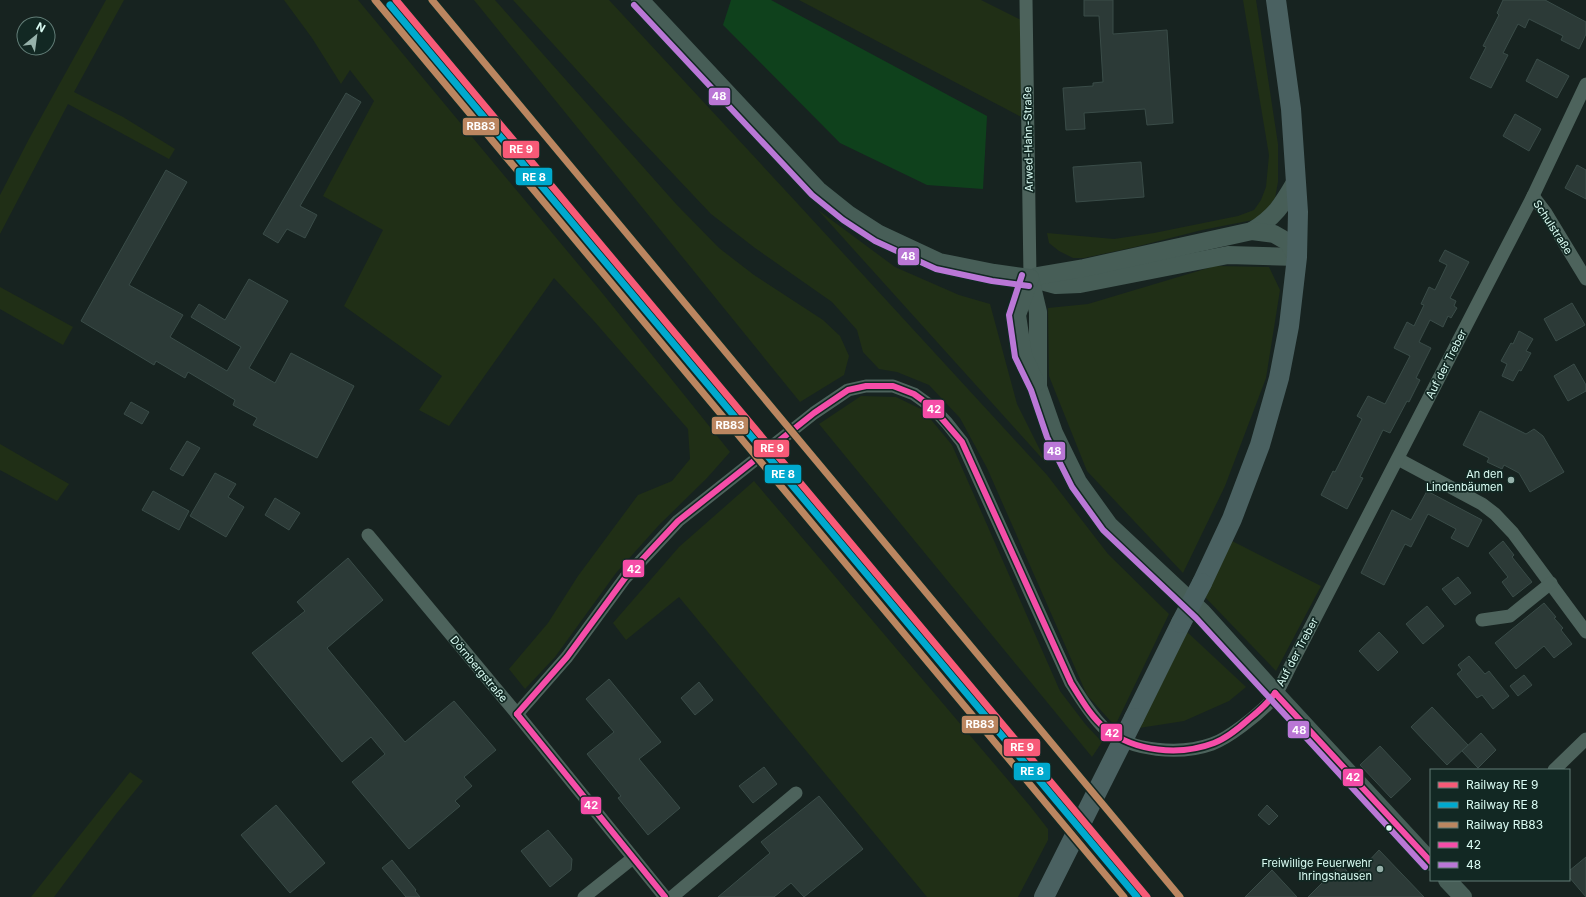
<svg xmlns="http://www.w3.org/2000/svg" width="1586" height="897" viewBox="0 0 1586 897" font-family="Inter,sans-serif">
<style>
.green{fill:#202f16}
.water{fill:#0f411c}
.building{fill:#2c3a37;stroke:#3a4c48}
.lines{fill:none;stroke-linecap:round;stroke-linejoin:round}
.street{stroke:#4d635c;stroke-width:13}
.secondary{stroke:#475e57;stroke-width:18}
.primary{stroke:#4a6161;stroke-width:20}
.primary-bridge{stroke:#4a6161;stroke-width:20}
.bus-1-casing{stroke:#122823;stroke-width:9}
.bus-2-casing{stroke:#122823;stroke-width:9}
.bus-1{stroke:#f54da8;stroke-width:6}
.bus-2{stroke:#ba77d6;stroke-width:6}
.rail-1-casing{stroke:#122823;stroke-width:10}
.rail-2-casing{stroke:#122823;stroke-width:10}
.rail-3-casing{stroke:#122823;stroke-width:10}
.rail-1{stroke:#f75a77;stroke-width:7}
.rail-2{stroke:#00a9ce;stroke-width:7}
.rail-3{stroke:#bb8660;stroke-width:7}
.poi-dot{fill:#96b1aa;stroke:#122823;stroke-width:1.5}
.bus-dot{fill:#dbfdf4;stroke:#122823;stroke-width:1.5}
.labels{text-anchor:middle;stroke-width:3.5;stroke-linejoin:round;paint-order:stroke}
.street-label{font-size:11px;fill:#dbfdf4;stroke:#122823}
.poi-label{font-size:11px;fill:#dbfdf4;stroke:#122823;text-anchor:end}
.line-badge{stroke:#122823;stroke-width:1.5}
.badge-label{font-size:11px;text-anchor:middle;font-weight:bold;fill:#fff}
</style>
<rect width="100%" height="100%" fill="#172320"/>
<g class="green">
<polygon points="106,0 124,0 74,92 123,117 175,149 169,159 68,104 0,234 0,195 29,139"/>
<polygon points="284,0 358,0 603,294 730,452 707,478 659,525 616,573 555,657 525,689 509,669 548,623 578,576 638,495 672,481 690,459 688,429 594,321 554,278 449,426 419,410 442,376 344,306 383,230 323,196 374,101 350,70 341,84 312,38"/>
<polygon points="474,0 495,0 676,204 719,248 754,275 823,320 840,336 849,356 844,375 800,402"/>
<polygon points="513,0 609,0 797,203 1047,475 1108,554 1169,614 1115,726 1087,695 987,468 960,418 929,385 897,372 879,369 863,352 857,330 832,302 755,248 711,214 626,124"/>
<polygon points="799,0 981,0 1025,22 1027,120"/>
<polygon points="1243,0 1256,0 1278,144 1278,182 1275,198 1266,211 1253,220 1202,230 1135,247 1084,258 1073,258 1059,251 1049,243 1047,233 1114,239 1154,233 1238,216 1254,210 1261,200 1266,187 1269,155"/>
<polygon points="818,210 895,267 959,295 990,304 1017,404 1047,464"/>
<polygon points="1215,266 1269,267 1280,290 1266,378 1225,486 1183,573 1087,471 1049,376 1048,308 1088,304"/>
<polygon points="0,287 73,327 63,345 0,309"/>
<polygon points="861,396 896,397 923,410 952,445 1060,691 1086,725 1102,742 1092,757 819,424"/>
<polygon points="0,444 69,484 57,501 0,470"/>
<polygon points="754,481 1030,806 1048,829 1048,840 1018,897 927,897 679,597 626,640 613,623 679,547"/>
<polygon points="1232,541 1321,586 1276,671 1204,596"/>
<polygon points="1186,631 1246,687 1229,701 1184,721 1139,728"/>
<polygon points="130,772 143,781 116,814 54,897 31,897"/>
</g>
<polygon class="water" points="731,0 771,0 987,116 983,189 927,185 840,143 723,25"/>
<g class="building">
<polygon points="1084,0 1113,0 1113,34 1167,30 1173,123 1147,125 1145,109 1084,113 1085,129 1066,130 1063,88 1093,86 1093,83 1103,82 1099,16 1084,16"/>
<polygon points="1503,0 1545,0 1586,22 1586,34 1579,49 1561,40 1563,36 1529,19 1525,28 1518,24 1503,53 1508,55 1491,88 1470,78 1486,47 1483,46 1499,15 1497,13"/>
<polygon points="1537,59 1569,76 1557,98 1526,81"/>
<polygon points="346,93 361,102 300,206 317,215 305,238 287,229 278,243 263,234"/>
<polygon points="1515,114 1541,129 1529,151 1503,136"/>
<polygon points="1141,162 1144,197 1076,202 1073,167"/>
<polygon points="1577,165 1586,170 1586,199 1565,188"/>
<polygon points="166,170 187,182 129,285 183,315 170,337 227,371 241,347 191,317 199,304 225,320 249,279 288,301 249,368 275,383 291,353 354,386 317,458 253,425 257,418 233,405 235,400 188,372 185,378 156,361 154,365 81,321"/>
<polygon points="1445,250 1469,262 1450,298 1456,301 1454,306 1457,308 1451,318 1448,316 1443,327 1430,320 1419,342 1431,348 1416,378 1420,380 1409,402 1407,401 1390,433 1383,430 1360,477 1363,478 1347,509 1321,495 1333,471 1335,472 1362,419 1357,416 1368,396 1385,404 1410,356 1394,348 1407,322 1414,326 1424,305 1421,304 1429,287 1435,290 1447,265 1439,261"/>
<polygon points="1572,303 1585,325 1556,341 1544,319"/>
<polygon points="1519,331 1533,339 1526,351 1531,353 1521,371 1519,370 1513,381 1502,376 1507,364 1501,361 1511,343 1513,344"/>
<polygon points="1574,364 1586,385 1586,391 1568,401 1554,376"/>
<polygon points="131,402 149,412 142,424 124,414"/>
<polygon points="1480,411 1526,434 1534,429 1543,436 1564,472 1530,492 1519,473 1504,465 1502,469 1487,462 1489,458 1463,445"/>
<polygon points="187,441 200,448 183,476 170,469"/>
<polygon points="215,473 236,484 228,497 244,507 226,537 190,516"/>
<polygon points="153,491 189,511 179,530 142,510"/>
<polygon points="1427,491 1482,520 1468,547 1451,538 1456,529 1428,514 1411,547 1405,544 1384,585 1361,573 1392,510 1411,520"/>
<polygon points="275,498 300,513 289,530 265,515"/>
<polygon points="1503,541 1514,555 1512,557 1532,582 1513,597 1502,582 1508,577 1489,553"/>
<polygon points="348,558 383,600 327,648 405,742 454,701 496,750 464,777 472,786 455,801 460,806 409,849 352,782 385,754 371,737 342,762 252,653 305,611 297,602"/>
<polygon points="1458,577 1471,593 1455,605 1442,589"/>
<polygon points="1544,603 1556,617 1554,618 1563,628 1561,630 1572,644 1554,658 1544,646 1516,669 1495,643"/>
<polygon points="1427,606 1444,626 1423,644 1406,624"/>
<polygon points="1379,632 1398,652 1378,671 1359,651"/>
<polygon points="1469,656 1485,674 1489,671 1509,696 1493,709 1482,695 1477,698 1457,674 1462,670 1458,665"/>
<polygon points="1524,675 1532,685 1518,696 1510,686"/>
<polygon points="609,679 661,742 639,759 680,808 648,835 618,798 621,796 587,754 614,732 586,699"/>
<polygon points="699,682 713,700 695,715 681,698"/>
<polygon points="1432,707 1468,745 1447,765 1411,727"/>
<polygon points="1481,733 1496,750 1478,768 1462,751"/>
<polygon points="1380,746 1411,779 1391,798 1360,765"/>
<polygon points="764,767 777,784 753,803 739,786"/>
<polygon points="819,796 863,849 804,897 791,883 774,897 718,897 770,853 761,842"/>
<polygon points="276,805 325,863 290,893 241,835"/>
<polygon points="1267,805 1278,816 1269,825 1258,815"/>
<polygon points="548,830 572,859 571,870 550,887 521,851"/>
<polygon points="1379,850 1424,897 1308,897 1341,864 1353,878"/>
<polygon points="1586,857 1586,897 1569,877 1569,871"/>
<polygon points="392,860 416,890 415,891 420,897 406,897 382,868"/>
<polygon points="1272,870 1297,897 1245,897"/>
</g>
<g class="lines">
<g class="street">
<polyline points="1026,0 1030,278"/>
<polyline points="1533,196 1546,213 1586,279"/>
<polyline points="1398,459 1482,504 1495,514 1513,533 1586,632"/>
<polyline points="368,535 517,714 665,897"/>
<polyline points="1482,620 1510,616 1551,583"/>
<path d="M 517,714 L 567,657 L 625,578 L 678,521 L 814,413 L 848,390 L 866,386 L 893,386 L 914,394 L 932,407 L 947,423 L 962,442 L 1071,683 C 1081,698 1091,716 1105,729 C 1131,752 1181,755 1212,744 C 1229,738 1256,716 1269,703 C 1279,693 1285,676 1292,663 L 1533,196 L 1586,84"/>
<polyline points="1554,770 1586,739"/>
<polyline points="584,897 633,858"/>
<polyline points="672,897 796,793"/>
</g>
<g class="secondary">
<polyline points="640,0 818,190 848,214 879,234 939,262 994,273 1030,278 1056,285 1080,284 1228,255 1297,257"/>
<path d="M 1252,231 C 1276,216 1282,205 1296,181"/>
<polyline points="1037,276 1084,268 1252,231 1274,234 1288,242 1297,257"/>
<polyline points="1030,278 1038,312 1038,387 1054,433 1078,482 1109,525 1202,612 1275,693 1431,862"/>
<polyline points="1030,278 1017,315 1023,355 1036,383"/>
<polyline points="1447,880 1463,897"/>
</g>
<g class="primary">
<polyline points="1202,583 1232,519 1260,445 1279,378 1289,326 1297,257 1298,212 1291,109 1276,0"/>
<polyline points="1134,718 1181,623"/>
</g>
<g class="primary-bridge">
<polyline points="1181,623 1202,583"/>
<polyline points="1044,897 1134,718"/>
</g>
<g class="bus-1-casing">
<g id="bus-1">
<polyline points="1275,693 1431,862"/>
<path d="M 517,714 L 567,657 L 625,578 L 678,521 L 814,413 L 848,390 L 866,386 L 893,386 L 914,394 L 932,407 L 962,442 L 1071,683 C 1081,699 1091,717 1106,729 C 1135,752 1180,756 1214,743 C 1227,738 1239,728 1249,719 C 1259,711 1268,703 1275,693"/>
<polyline points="517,714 665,897"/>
</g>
</g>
<g class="bus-2-casing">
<g id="bus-2">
<polyline points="634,5 812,195 843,220 875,241 936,269 992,281 1029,286"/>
<polyline points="1022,275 1009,315 1015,357 1031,390 1047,437 1072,487 1103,530 1196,618 1425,867"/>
</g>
</g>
<use href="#bus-1" class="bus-1"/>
<use href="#bus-2" class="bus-2"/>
<g class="rail-1-casing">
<polyline id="rail-1" points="396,0 1147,897"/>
</g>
<g class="rail-2-casing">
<polyline id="rail-2" points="390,5 1137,897"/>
</g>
<g class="rail-3-casing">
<g id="rail-3">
<polyline points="375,0 1124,897"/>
<polyline points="432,0 1180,897"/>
</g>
</g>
<use href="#rail-1" class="rail-1"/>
<use href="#rail-2" class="rail-2"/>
<use href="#rail-3" class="rail-3"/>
</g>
<g class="poi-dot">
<circle cx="1511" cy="480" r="4"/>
<circle cx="1380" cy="869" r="4"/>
</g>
<circle class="bus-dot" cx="1389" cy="828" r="3.5"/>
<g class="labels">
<g class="street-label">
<text transform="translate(1028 139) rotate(-91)" y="4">Arwed-Hahn-Straße</text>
<text transform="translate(1553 227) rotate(57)" y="4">Schulstraße</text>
<text transform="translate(1446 364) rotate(-63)" y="4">Auf der Treber</text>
<text transform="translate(1297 652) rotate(-62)" y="4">Auf der Treber</text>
<text transform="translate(479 669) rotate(50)" y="4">Dörnbergstraße</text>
</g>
<g class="poi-label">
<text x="1503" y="478">An den<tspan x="1503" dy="13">Lindenbäumen</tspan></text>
<text x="1372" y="867">Freiwillige Feuerwehr<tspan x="1372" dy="13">Ihringshausen</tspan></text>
</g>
</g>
<g class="line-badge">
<rect x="708" y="87" width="23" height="19" rx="4" fill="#ba77d6"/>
<rect x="462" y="117" width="38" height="19" rx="4" fill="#bb8660"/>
<rect x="502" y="140" width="38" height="19" rx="4" fill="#f75a77"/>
<rect x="515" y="167" width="38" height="19" rx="4" fill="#00a9ce"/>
<rect x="897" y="247" width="23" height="19" rx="4" fill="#ba77d6"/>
<rect x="922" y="399" width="23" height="20" rx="4" fill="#f54da8"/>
<rect x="711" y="416" width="38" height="19" rx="4" fill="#bb8660"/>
<rect x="753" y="439" width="37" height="19" rx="4" fill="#f75a77"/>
<rect x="1043" y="441" width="23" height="20" rx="4" fill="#ba77d6"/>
<rect x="764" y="464" width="38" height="20" rx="4" fill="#00a9ce"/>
<rect x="622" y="559" width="23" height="19" rx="4" fill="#f54da8"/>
<rect x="961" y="715" width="38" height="19" rx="4" fill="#bb8660"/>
<rect x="1287" y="720" width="23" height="19" rx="4" fill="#ba77d6"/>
<rect x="1100" y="723" width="23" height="19" rx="4" fill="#f54da8"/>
<rect x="1003" y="738" width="38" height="19" rx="4" fill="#f75a77"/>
<rect x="1013" y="762" width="38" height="19" rx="4" fill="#00a9ce"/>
<rect x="1342" y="768" width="22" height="19" rx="4" fill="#f54da8"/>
<rect x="580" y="796" width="22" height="19" rx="4" fill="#f54da8"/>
</g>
<g class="badge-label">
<text x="719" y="100">48</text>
<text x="481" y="130">RB83</text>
<text x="521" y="153">RE 9</text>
<text x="534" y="181">RE 8</text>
<text x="908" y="260">48</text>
<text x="934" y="413">42</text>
<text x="730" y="429">RB83</text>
<text x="772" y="452">RE 9</text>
<text x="1054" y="455">48</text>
<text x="783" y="478">RE 8</text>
<text x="634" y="573">42</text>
<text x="980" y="728">RB83</text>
<text x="1299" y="734">48</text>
<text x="1112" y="737">42</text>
<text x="1022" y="751">RE 9</text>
<text x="1032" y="775">RE 8</text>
<text x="1353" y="781">42</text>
<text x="591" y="809">42</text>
</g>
<rect x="1430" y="769" width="140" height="112" fill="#122823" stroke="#627d77"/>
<rect x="1438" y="782" width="20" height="6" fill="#f75a77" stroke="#627d77"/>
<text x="1466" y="789" font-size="12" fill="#dbfdf4">Railway RE 9</text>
<rect x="1438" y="802" width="20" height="6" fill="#00a9ce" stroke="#627d77"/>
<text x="1466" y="809" font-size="12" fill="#dbfdf4">Railway RE 8</text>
<rect x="1438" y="822" width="20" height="6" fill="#bb8660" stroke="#627d77"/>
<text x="1466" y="829" font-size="12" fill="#dbfdf4">Railway RB83</text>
<rect x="1438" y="842" width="20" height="6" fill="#f54da8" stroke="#627d77"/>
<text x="1466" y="849" font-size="12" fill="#dbfdf4">42</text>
<rect x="1438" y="862" width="20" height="6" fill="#ba77d6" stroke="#627d77"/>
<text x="1466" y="869" font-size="12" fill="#dbfdf4">48</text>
<g transform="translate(36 36) rotate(29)"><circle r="19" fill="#122823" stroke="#627d77"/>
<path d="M0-3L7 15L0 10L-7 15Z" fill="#96b1aa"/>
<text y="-6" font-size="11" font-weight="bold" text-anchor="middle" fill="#dbfdf4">N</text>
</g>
</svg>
